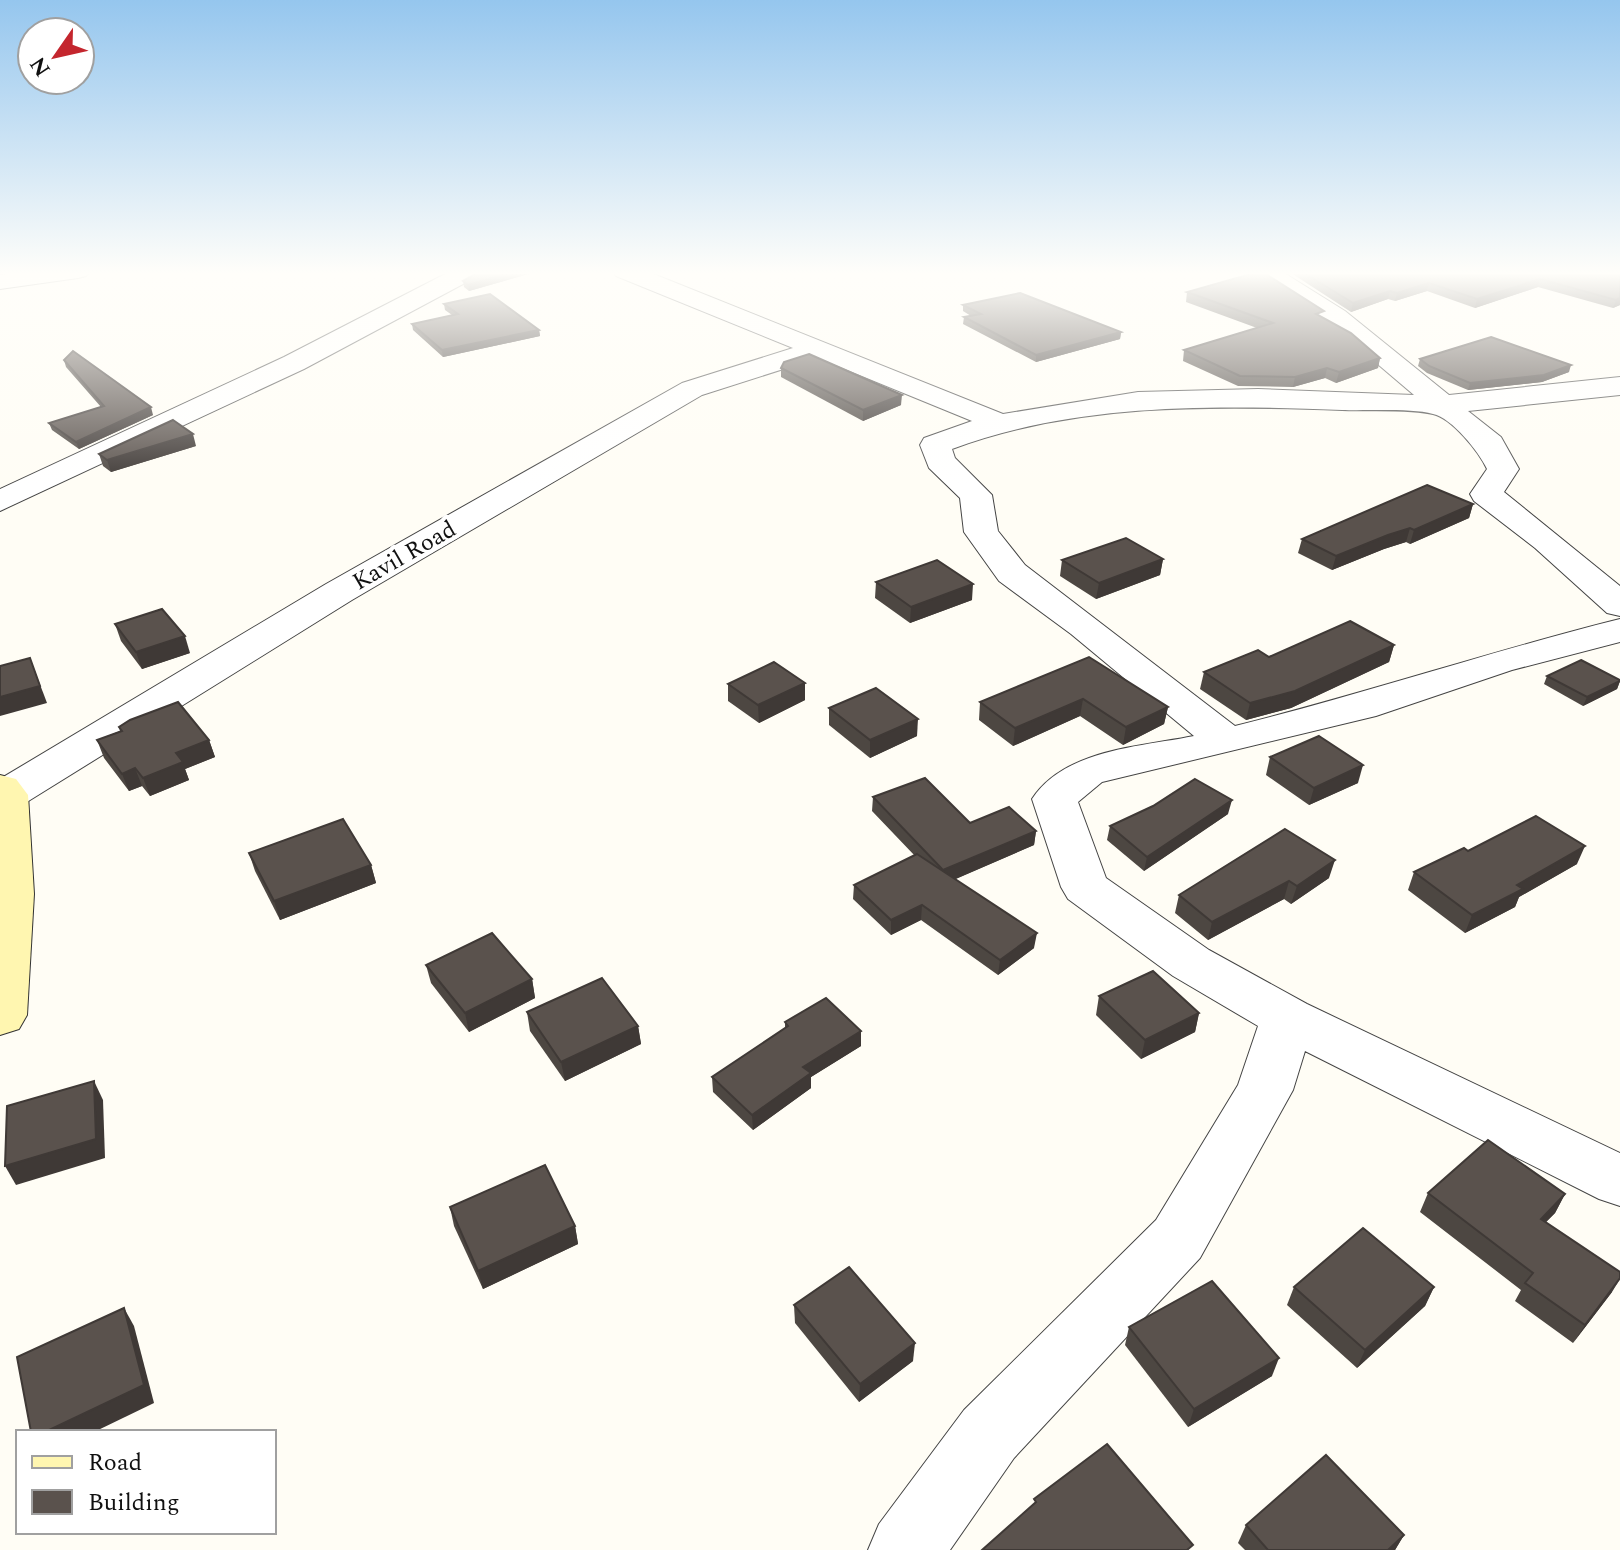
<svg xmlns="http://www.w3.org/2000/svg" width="1620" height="1550" viewBox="0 0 1620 1550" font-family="Spectral,serif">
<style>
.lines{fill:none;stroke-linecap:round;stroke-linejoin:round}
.street-casing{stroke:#444;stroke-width:2}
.secondary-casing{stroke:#333;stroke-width:2}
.street{fill:#fff;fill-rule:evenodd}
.secondary{fill:#fff6b0;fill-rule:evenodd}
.wall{fill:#4d4742}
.shaded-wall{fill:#3f3936}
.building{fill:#5a524d;stroke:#3f3936;stroke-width:2}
.labels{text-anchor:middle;stroke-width:8;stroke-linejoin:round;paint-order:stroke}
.street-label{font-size:24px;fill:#111;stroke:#fff}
</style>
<rect width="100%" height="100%" fill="#fffdf5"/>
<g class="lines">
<g class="street-casing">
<g id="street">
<polygon points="25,271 90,271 86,276 78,278 0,289 0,275"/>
<polygon points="451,271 482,271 478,276 304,369 0,511 0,489 284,357"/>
<path d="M 612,271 L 646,271 L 1003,414 L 1138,392 L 1258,389 L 1414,395 L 1327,321 L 1262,281 L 1257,271 L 1281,271 L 1345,311 L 1449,395 L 1620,377 L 1620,395 L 1468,411 L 1501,437 L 1519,469 L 1504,492 L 1620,586 L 1620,616 L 1607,613 L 1535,548 L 1474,501 L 1470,494 L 1487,469 C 1479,452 1452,418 1433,414 C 1411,408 1367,411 1342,410 C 1212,405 1075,403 952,449 L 955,458 L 992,495 L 998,531 L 1025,565 L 1235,726 C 1365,694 1491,651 1620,619 L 1620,642 L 1512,670 L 1376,716 L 1102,782 L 1078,802 L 1106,878 L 1209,950 L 1307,1004 L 1620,1153 L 1620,1206 L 1599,1199 L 1305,1051 L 1293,1090 L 1200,1258 L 1014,1458 L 950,1550 L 868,1550 L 879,1524 L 964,1410 L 1156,1220 L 1238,1085 L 1258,1026 L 1173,976 L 1068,899 L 1061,887 L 1032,799 C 1065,749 1140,747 1194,736 L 1071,634 L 999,581 L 964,532 L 960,498 L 929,468 L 920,445 L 924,438 L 972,421 L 818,358 L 702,395 L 352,600 L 22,805 L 0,807 L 0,779 L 326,584 L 682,383 L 793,348 L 616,276 Z"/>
</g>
</g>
<g class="secondary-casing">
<polygon id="secondary" points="0,775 16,779 28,795 34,894 27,1015 19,1029 0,1035"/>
</g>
<use href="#street" class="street"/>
<use href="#secondary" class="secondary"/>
</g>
<g class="wall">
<polygon points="1288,271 1620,271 1620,305 1613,308 1538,287 1475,308 1427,291 1395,301 1388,299 1351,312"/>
<polygon points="532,273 469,291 464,287 463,281"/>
<polygon points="1187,292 1323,318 1380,358 1378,368 1336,383 1325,378 1293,387 1238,386 1183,361 1184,350 1257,328 1186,302"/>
<polygon points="444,304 539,330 540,336 443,357 413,330 412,324 452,315 445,310"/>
<polygon points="963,305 1121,332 1120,339 1036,362 963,324 964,317 971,316 963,311"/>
<polygon points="1420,359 1569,372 1542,382 1468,390 1427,373 1418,366"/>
<polygon points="64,360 153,415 79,449 52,430 49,423 101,407 66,367"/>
<polygon points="781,368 901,405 863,421 781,377"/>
<polygon points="196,446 111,472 103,466 99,454"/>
<polygon points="1473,504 1469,518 1410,544 1406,542 1384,549 1332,570 1298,553 1302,539"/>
<polygon points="1163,559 1160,575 1096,599 1060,576 1062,560"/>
<polygon points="876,582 972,600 910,623 875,598"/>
<polygon points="115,624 190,653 142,669 121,641"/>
<polygon points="1394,645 1389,662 1291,708 1246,720 1200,689 1204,672 1269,657"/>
<polygon points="1089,657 1168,707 1164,724 1123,745 1080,716 1013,746 979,720 980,702"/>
<polygon points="1547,676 1620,681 1617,689 1583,706 1544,684"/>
<polygon points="805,683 805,700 759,723 728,701 728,684"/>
<polygon points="829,708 917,736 870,758 829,725"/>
<polygon points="119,727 209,740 215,757 185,769 189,780 150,796 142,786 129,791 104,758 97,740 120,731"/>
<polygon points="1270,757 1358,783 1309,805 1266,775"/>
<polygon points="873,797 970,823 1036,831 1034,845 955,879 1034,948 998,975 921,920 891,935 853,899 854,885 915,856 872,811"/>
<polygon points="1228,814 1144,871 1107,840 1110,826"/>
<polygon points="1285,829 1329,878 1291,904 1284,899 1208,940 1175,913 1179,895"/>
<polygon points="1468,851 1577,864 1519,897 1515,907 1465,933 1408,890 1414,872"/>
<polygon points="249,853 371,865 376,883 280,920 255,871"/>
<polygon points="426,965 532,979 535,998 469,1032 431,983"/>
<polygon points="1099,996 1199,1013 1195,1032 1141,1059 1096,1015"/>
<polygon points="527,1012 638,1026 641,1044 565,1081 530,1031"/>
<polygon points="785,1022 861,1046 811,1077 811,1088 753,1130 713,1092 712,1077 785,1028"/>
<polygon points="1428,1193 1565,1194 1555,1213 1546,1222 1612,1292 1573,1343 1515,1301 1521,1290 1420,1212"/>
<polygon points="450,1207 575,1226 578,1244 483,1289 454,1226"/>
<polygon points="1294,1287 1434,1287 1425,1306 1357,1368 1287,1305"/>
<polygon points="794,1305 913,1361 859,1402 795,1323"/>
<polygon points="1129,1327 1272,1376 1188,1427 1125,1345"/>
<polygon points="1246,1525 1404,1535 1395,1550 1245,1550 1238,1543"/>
</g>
<g class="shaded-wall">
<polygon points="516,271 532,271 532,273 469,291 468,285"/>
<polygon points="1540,279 1538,287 1475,308 1477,299"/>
<polygon points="1429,283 1427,291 1395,301 1397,293"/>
<polygon points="1390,291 1388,299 1351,312 1353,303"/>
<polygon points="1620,298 1620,305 1613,308 1616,300"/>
<polygon points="539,330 540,336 443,357 442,350"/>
<polygon points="1121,332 1120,339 1036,362 1036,355"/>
<polygon points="1380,358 1378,368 1336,383 1339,372"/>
<polygon points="1571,365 1569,372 1542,382 1468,390 1470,383"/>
<polygon points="1327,368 1325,378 1293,387 1295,377"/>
<polygon points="902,395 901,405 863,421 863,410"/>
<polygon points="151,407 153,415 79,449 76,442"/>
<polygon points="193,434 196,446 111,472 107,460"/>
<polygon points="1473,504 1469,518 1410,544 1414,530"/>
<polygon points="1410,528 1406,542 1384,549 1332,570 1336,556 1388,535"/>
<polygon points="1163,559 1160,575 1096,599 1099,583"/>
<polygon points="973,584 972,600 910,623 911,607"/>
<polygon points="185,636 190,653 142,669 136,652"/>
<polygon points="1394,645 1389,662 1291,708 1246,720 1250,703"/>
<polygon points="30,658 47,703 0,716 0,697"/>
<polygon points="1620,681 1617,689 1583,706 1587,697"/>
<polygon points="805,683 805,700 759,723 758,705"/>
<polygon points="1083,699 1080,716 1013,746 1015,728"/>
<polygon points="1168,707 1164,724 1123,745 1126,727"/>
<polygon points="918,719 917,736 870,758 870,740"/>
<polygon points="209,740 215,757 185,769 189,780 150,796 143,778 176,753"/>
<polygon points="1363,765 1358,783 1309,805 1314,788"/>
<polygon points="135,768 142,786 129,791 122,774"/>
<polygon points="1232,800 1228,814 1144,871 1147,857"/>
<polygon points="1036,831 1034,845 942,885 943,870"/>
<polygon points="1585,846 1577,864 1519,897 1515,907 1465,933 1472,915 1517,885"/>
<polygon points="1335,860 1329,878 1291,904 1297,886"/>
<polygon points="371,865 376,883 280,920 274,901"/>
<polygon points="1289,881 1284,899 1208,940 1212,922"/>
<polygon points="922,905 921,920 891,935 891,920"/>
<polygon points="1037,933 1034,948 998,975 1000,960"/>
<polygon points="532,979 535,998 469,1032 465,1013"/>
<polygon points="1199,1013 1195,1032 1141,1059 1145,1040"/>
<polygon points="638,1026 641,1044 565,1081 561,1062"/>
<polygon points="861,1031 861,1046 811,1077 811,1088 753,1130 752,1115 803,1067"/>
<polygon points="94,1081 103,1100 105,1158 16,1185 5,1166"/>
<polygon points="1565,1194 1555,1213 1531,1237 1541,1219"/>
<polygon points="575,1226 578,1244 483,1289 478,1271"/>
<polygon points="1620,1279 1612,1292 1573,1343 1585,1325"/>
<polygon points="1434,1287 1425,1306 1357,1368 1365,1350"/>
<polygon points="124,1308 134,1326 154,1403 94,1432 45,1432"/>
<polygon points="915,1343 913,1361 859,1402 860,1384"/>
<polygon points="1279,1358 1272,1376 1188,1427 1194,1409"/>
<polygon points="1404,1535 1395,1550 1388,1550"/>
</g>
<g class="building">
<polygon points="516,271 468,285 463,281 480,271"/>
<polygon points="1261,271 1324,311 1316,314 1351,333 1380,358 1339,372 1327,368 1295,377 1240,376 1184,350 1273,323 1187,292"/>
<polygon points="1301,271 1620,271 1620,298 1616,300 1540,279 1477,299 1429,283 1397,293 1390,291 1353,303"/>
<polygon points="1020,293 1121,332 1036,355 964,317 981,314 963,305"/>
<polygon points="490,294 539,330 442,350 412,324 458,314 444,304"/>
<polygon points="1491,337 1571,365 1544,375 1470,383 1429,366 1420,359"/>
<polygon points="73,351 151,407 76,442 49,423 104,406 64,360"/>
<polygon points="809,354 902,395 863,410 781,368 784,362"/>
<polygon points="173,420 193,434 107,460 99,454"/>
<polygon points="1427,485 1473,504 1414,530 1410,528 1388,535 1336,556 1302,539"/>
<polygon points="1126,538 1163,559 1099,583 1062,560"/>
<polygon points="937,560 973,584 911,607 876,582"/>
<polygon points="162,609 185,636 136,652 115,624"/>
<polygon points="1350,621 1394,645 1295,691 1250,703 1204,672 1258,650 1269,657"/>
<polygon points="1089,657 1168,707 1126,727 1083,699 1015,728 980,702"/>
<polygon points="30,658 40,686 0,697 0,666"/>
<polygon points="1581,660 1620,680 1620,681 1587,697 1547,676"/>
<polygon points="774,662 805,683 758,705 728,684"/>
<polygon points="876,688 918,719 870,740 829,708"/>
<polygon points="178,702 209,740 176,753 183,762 143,778 135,768 122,774 97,740 122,731 119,727 130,720"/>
<polygon points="1319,736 1363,765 1314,788 1270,757"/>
<polygon points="925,778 970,823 1009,807 1036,831 943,870 873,797"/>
<polygon points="1195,779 1232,800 1147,857 1110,826 1153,806"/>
<polygon points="1536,816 1585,846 1517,885 1523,889 1472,915 1414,872 1464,848 1468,851"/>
<polygon points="343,819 371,865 274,901 249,853"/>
<polygon points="1285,829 1335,860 1297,886 1289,881 1212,922 1179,895"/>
<polygon points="917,854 1037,933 1000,960 922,905 891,920 854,885"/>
<polygon points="492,933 532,979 465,1013 426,965"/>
<polygon points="1153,971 1199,1013 1145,1040 1099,996"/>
<polygon points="602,978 638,1026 561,1062 527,1012"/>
<polygon points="826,998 861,1031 803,1067 811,1073 752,1115 712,1077 788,1026 785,1022"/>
<polygon points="94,1081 96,1139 5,1166 7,1106"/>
<polygon points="1488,1140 1565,1194 1541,1219 1620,1272 1620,1278 1585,1325 1525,1283 1533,1273 1428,1193"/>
<polygon points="545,1165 575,1226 478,1271 450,1207"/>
<polygon points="1363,1228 1434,1287 1365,1350 1294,1287"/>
<polygon points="849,1267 915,1343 860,1384 794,1305"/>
<polygon points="1212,1281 1279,1358 1194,1409 1129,1327"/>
<polygon points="124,1308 144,1385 45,1432 31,1432 17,1357"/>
<polygon points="1107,1444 1193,1545 1187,1550 982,1550 1036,1502 1034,1499"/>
<polygon points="1326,1455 1404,1535 1388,1550 1268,1550 1246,1525"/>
</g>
<linearGradient id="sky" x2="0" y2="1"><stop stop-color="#95c6ee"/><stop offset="0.56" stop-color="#fffefa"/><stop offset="1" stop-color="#fffefa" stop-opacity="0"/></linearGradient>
<rect width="1620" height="488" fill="url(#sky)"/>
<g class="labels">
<g class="street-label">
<text transform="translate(404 555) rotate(-30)" y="8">Kavil Road</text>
</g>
</g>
<rect x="16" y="1430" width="260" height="104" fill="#ffffff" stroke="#a0a0a0" stroke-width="2"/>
<rect x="32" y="1456" width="40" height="12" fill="#fff6b0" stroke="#a0a0a0" stroke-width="2"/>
<text x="88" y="1470" font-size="24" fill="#111111">Road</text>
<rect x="32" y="1490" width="40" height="24" fill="#5a524d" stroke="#a0a0a0" stroke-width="2"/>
<text x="88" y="1510" font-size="24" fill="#111111">Building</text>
<g transform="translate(56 56) rotate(236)"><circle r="38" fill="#ffffff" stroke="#a0a0a0" stroke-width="2"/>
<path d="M0-6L14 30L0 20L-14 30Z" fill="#c4262e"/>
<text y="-12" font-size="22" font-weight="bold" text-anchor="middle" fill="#111111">N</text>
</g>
</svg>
